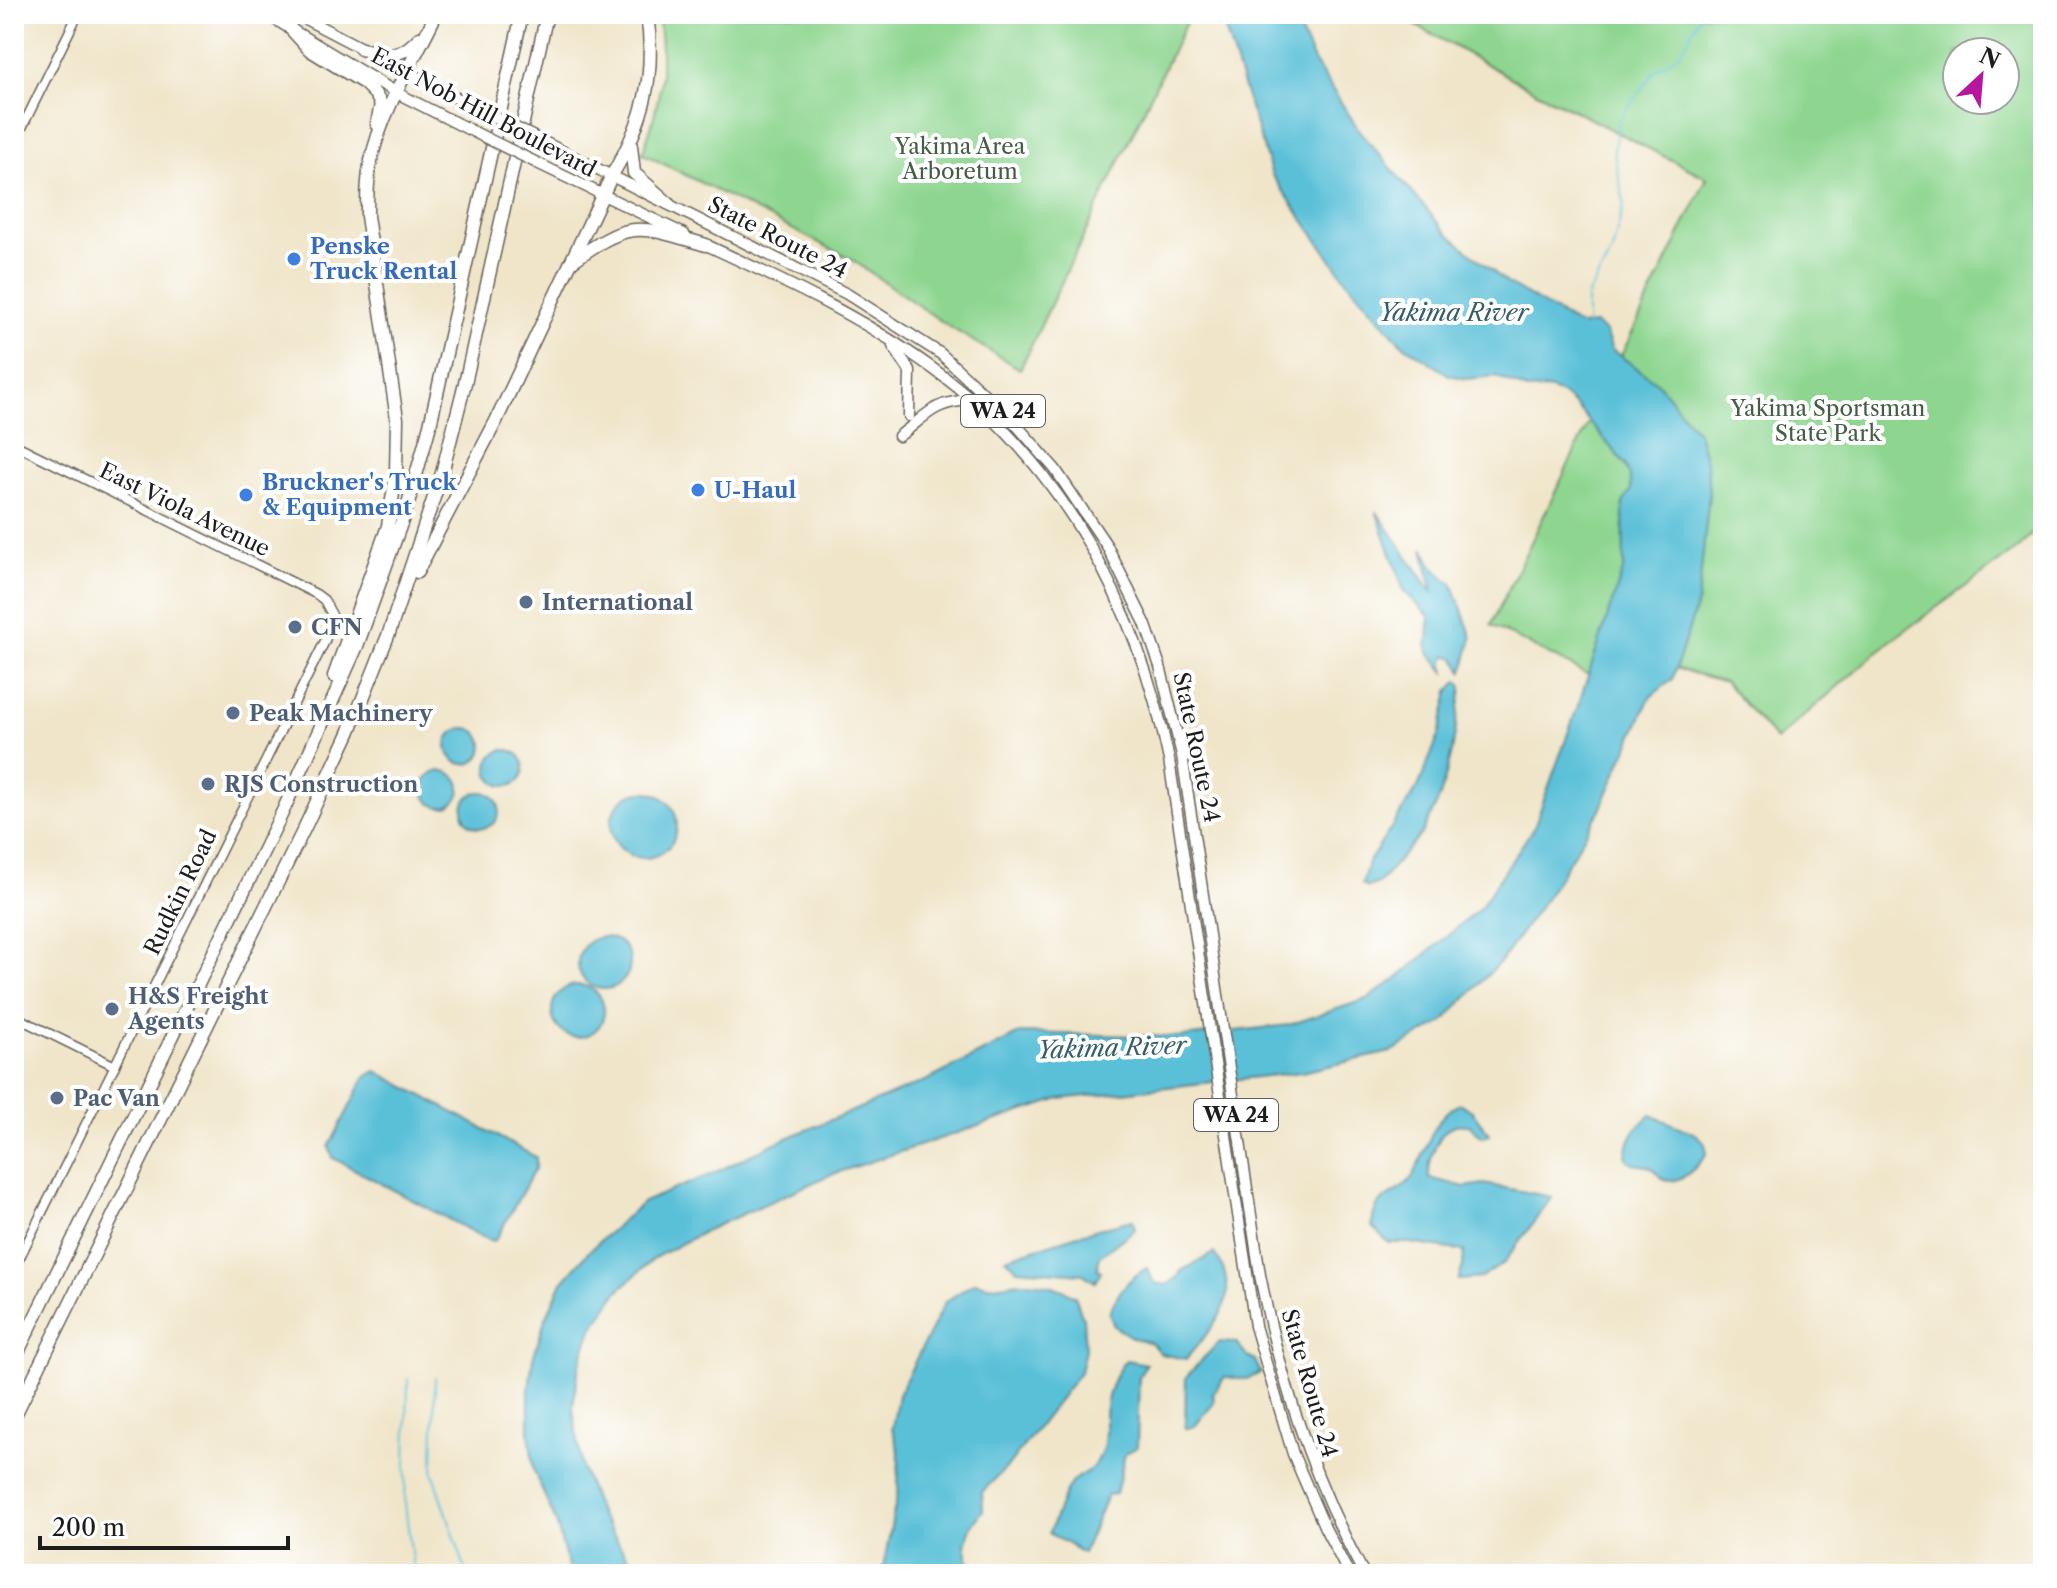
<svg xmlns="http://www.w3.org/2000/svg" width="2057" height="1588" viewBox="0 0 2057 1588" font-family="'Libre Caslon Text',serif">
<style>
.green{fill:#8ed690;stroke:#557956;stroke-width:2;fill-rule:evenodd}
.water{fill:#5ac0d8;stroke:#3b6e7a;stroke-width:2}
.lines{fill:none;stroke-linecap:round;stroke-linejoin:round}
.stream{stroke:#5ac0d8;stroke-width:2}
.tertiary-casing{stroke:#666259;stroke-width:11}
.primary-casing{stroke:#666259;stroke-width:13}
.motorway-casing{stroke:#666259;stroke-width:15}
.tertiary{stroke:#fff;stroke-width:8}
.primary{stroke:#fff;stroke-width:10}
.motorway{stroke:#fff;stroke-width:12}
.primary-bridge-casing{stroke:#666259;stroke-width:13;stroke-linecap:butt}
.primary-bridge{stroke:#fff;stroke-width:10}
.shop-dot{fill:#3f7fe0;stroke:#fff;stroke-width:3}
.service-dot{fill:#5c6f8a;stroke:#fff;stroke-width:3}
.labels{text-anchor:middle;stroke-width:8;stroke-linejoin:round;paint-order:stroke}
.shield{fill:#fff;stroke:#606060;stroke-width:2}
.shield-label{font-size:20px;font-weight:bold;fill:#1c1c1c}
.street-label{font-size:22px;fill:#1c1c1c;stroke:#fff}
.park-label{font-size:22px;fill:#445d45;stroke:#fff}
.shop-label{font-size:22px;font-weight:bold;fill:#366cbe;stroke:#fff;text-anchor:start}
.service-label{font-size:22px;font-weight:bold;fill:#4e5e75;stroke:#fff;text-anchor:start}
.water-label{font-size:24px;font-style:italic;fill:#355e67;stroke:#fff}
</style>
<rect width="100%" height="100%" fill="#fff"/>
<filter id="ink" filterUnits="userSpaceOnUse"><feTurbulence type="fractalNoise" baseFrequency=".0125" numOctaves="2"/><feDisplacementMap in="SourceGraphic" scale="16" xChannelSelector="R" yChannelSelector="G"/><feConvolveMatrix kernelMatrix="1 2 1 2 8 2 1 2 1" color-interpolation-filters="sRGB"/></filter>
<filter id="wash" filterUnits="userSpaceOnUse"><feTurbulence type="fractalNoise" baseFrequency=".006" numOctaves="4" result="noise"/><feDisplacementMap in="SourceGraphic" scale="32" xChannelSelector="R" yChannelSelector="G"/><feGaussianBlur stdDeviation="1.8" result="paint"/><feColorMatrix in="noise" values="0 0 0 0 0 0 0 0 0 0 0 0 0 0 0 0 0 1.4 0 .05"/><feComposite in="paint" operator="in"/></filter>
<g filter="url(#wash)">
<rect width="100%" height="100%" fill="#f0e5c9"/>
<g class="green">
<path d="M 658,14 L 1190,14 L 1020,369 L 948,326 L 851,259 L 642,153 C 662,100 665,70 658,14 Z"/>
<path d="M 1395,14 L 2043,14 L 2043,521 L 2020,547 L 1889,642 L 1776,740 L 1725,682 L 1656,663 L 1639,701 L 1491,625 L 1707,178 L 1537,92 ZM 1957,52 L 2005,52 L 2005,100 L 1957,100 Z"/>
</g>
<g class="water">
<polygon points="1220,14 1292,14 1314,61 1361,133 1447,233 1507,283 1580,326 1595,324 1605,332 1612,350 1658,383 1698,433 1707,464 1709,494 1698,601 1672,680 1650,697 1599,812 1550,892 1500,962 1443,1022 1391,1052 1302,1072 1060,1099 830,1175 707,1230 654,1258 618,1291 592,1329 579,1366 573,1407 582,1468 600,1515 639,1574 570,1574 556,1522 534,1471 529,1433 529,1389 533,1358 545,1320 562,1282 591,1249 643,1202 712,1174 775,1143 930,1079 1021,1033 1182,1037 1289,1025 1367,999 1398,978 1480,908 1534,827 1580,700 1624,567 1623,503 1631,491 1630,477 1625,464 1577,407 1562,394 1548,389 1526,390 1496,376 1467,379 1449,375 1401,343 1346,280 1272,175"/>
<polygon points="1376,511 1433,593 1423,548 1434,568 1453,585 1472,638 1463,672 1455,658 1447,655 1444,661 1445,672 1427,650 1430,617 1404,591"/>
<polygon points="1458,681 1461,683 1462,688 1452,752 1440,797 1423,832 1379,883 1368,887 1362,884 1368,863 1418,787 1439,735 1449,691"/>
<circle cx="465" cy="746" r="18"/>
<circle cx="506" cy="768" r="18"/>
<circle cx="442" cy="789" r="18"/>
<circle cx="644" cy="825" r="33"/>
<circle cx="481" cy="810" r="18"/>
<circle cx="604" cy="963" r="26"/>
<circle cx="578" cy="1011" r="26"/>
<polygon points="376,1071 536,1157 536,1167 496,1239 493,1241 486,1239 333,1158 329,1147 365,1077"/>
<path d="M 1461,1104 L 1472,1111 L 1490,1135 L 1482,1137 L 1469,1125 C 1465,1125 1460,1124 1455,1125 C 1438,1130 1428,1161 1429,1178 L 1465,1187 L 1484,1184 L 1552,1197 L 1504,1263 L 1481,1278 L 1458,1280 L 1463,1266 L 1464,1251 L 1410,1243 L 1389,1243 L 1372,1227 C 1374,1190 1396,1201 1413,1176 C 1427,1153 1433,1111 1461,1104 Z"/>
<path d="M 1651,1115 L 1696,1134 L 1704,1141 L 1707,1152 C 1701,1164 1681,1185 1665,1180 C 1658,1177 1656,1170 1650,1167 C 1639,1163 1633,1168 1626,1158 C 1627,1138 1636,1126 1651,1115 Z"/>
<path d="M 1133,1220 L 1135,1229 L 1100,1256 L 1097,1269 L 1101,1271 L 1095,1282 L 1083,1274 L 1017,1269 L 1006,1258 C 1049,1245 1090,1229 1133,1220 Z"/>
<path d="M 1215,1253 C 1245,1299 1214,1324 1186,1359 L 1161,1354 L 1151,1343 L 1133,1338 L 1114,1326 L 1109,1313 C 1118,1293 1127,1279 1147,1268 L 1154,1283 L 1167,1285 L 1178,1277 L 1181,1271 Z"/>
<path d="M 975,1282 C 1000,1290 1003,1282 1026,1282 C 1044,1282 1059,1287 1075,1296 L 1083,1318 L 1085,1349 L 1080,1372 L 1009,1465 L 982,1492 L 983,1510 L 972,1525 L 965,1544 L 969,1565 L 966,1574 L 882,1574 L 898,1490 L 899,1451 L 892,1428 L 898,1395 L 945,1302 Z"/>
<polygon points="1219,1342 1237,1343 1247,1357 1255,1360 1261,1373 1247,1379 1225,1377 1213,1393 1214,1403 1195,1426 1185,1429 1186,1377"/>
<path d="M 1126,1360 L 1146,1364 L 1139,1377 L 1137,1447 L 1125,1454 L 1116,1494 L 1107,1495 L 1083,1553 L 1049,1533 C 1054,1520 1064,1490 1073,1481 C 1083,1471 1093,1473 1100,1456 C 1106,1444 1105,1431 1105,1419 C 1105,1400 1113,1374 1126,1360 Z"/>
</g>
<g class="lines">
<g class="stream">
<polyline points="1587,325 1587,297 1612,252 1624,203 1614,153 1618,121 1654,72 1681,52 1701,14"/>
<polyline points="435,1378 433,1472 467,1574"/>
<polyline points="408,1379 405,1504 414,1574"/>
</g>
</g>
</g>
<g filter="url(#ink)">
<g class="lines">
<g class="tertiary-casing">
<g id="tertiary">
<polyline points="14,144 78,14"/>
<polyline points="14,444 316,594 324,600 332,615 325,641 14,1269"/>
<polyline points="14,1016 115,1066"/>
</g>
</g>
<g class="primary-casing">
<g id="primary">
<polyline points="266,14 397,93 468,129"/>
<polyline points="296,14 474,107"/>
<path d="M 544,142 L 847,294 L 941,354 L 1013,421 L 1055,469 L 1107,546 L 1145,623 L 1160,666 L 1182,755 L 1260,1275 C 1280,1380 1313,1480 1364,1574"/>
<polyline points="537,163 684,234"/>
<path d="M 702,243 C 782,280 860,316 932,368 C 1061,460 1138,607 1169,760 L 1255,1326 L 1293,1454 L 1325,1528 L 1349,1574"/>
<polyline points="893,346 910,371 909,416"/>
<path d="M 899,436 C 928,415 932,402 971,400"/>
</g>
</g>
<g class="motorway-casing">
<g id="motorway">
<polyline points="290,28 310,50 364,83 375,94 381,104 377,124"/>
<path d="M 361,49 C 389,54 398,61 419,38"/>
<polyline points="631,146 634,173 668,203"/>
<path d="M 571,262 C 632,219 637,225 706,245"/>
<path d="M 417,572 L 496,421 L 612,175 C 644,122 656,76 647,14"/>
<path d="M 334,676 L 388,526 L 396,474 L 397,419 L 367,216 C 367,197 367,179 371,161 C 382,109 414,61 436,14"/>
<polyline points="14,1360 283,811 357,646 408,504 430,425 522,14"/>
<polyline points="14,1417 304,829 349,733 389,633 442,473 466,379 547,14"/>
</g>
</g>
<use href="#tertiary" class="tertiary"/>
<use href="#primary" class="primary"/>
<use href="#motorway" class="motorway"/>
<g class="primary-bridge-casing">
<g id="primary-bridge">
<polyline points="474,107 544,142"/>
<polyline points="468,129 537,163"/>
</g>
</g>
<use href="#primary-bridge" class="primary-bridge"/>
</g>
</g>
<g class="shop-dot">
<circle cx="294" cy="259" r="8"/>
<circle cx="698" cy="490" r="8"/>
<circle cx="246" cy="495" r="8"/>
</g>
<g class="service-dot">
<circle cx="526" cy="602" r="8"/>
<circle cx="295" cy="627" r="8"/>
<circle cx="233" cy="713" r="8"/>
<circle cx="208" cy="784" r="8"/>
<circle cx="112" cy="1009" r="8"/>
<circle cx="57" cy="1098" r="8"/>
</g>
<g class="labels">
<g class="shield">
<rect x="961" y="395" width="84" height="32" rx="6"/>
<rect x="1194" y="1099" width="84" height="32" rx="6"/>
</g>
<g class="shield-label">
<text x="1003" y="418">WA 24</text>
<text x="1236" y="1122">WA 24</text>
</g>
<g class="street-label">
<text transform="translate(484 112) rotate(28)" y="8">East Nob Hill Boulevard</text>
<text transform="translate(778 237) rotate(27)" y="8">State Route 24</text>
<text transform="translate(185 509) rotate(26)" y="8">East Viola Avenue</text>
<text transform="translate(1197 747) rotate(78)" y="8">State Route 24</text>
<text transform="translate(180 892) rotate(-64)" y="8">Rudkin Road</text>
<text transform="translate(1310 1383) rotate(74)" y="8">State Route 24</text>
</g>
<g class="park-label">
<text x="960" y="154">Yakima Area<tspan x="960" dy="25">Arboretum</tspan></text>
<text x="1828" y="416">Yakima Sportsman<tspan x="1828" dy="25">State Park</tspan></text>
</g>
<g class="shop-label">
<text x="310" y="254">Penske<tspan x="310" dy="25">Truck Rental</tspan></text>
<text x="262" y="490">Bruckner's Truck<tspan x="262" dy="25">&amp; Equipment</tspan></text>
<text x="714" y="498">U-Haul</text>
</g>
<g class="service-label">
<text x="542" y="610">International</text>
<text x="311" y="635">CFN</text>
<text x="249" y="721">Peak Machinery</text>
<text x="224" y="792">RJS Construction</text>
<text x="128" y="1004">H&amp;S Freight<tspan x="128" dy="25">Agents</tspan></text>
<text x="73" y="1106">Pac Van</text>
</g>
<g class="water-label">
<text x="1454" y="321">Yakima River</text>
<text transform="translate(1112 1048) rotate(-2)" y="8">Yakima River</text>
</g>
</g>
<rect width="2057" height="1588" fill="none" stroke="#fff" stroke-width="48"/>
<g transform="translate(1981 76) rotate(26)"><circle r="38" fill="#ffffff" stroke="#a4a4a4" stroke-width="2"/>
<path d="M0-6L14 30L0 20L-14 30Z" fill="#b5179e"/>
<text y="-12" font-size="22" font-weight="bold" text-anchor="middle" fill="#1c1c1c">N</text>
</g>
<path d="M40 1536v12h248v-12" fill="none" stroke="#1c1c1c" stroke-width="4"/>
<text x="52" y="1536" font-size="24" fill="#1c1c1c" stroke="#ffffff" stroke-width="6" paint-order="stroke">200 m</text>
</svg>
